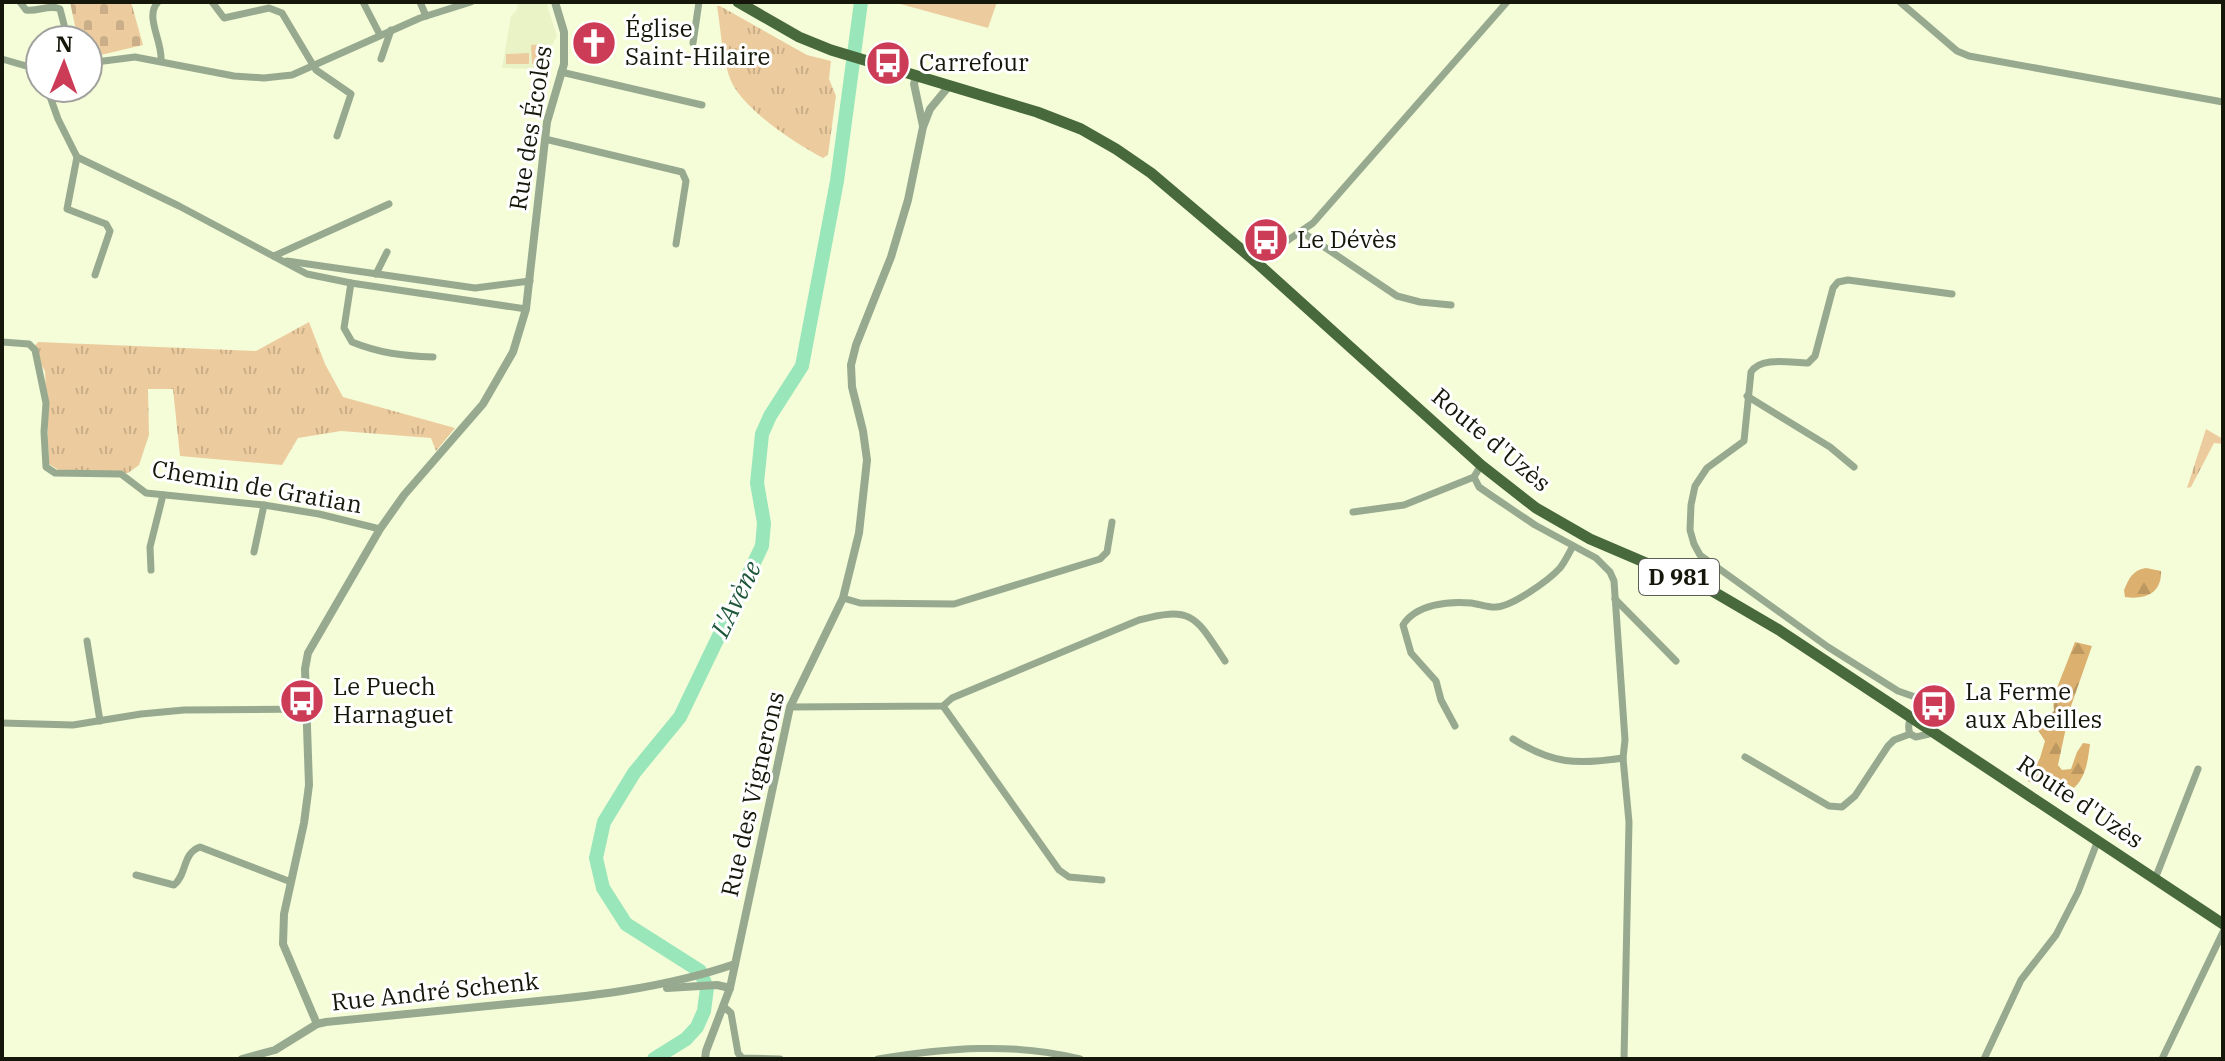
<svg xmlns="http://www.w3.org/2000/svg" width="2225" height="1061" viewBox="0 0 2225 1061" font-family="'IBM Plex Serif',serif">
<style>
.built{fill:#e9f3c6}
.grass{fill:url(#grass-tufts)}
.forest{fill:url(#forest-firs)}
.cemetery{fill:url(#cemetery-stones)}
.garden{fill:#eccc9e}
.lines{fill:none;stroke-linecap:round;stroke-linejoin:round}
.river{stroke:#9ae6bb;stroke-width:14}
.minor{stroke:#97aa90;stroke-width:7}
.tertiary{stroke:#97aa90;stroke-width:8}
.primary{stroke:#47693b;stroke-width:11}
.labels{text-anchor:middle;stroke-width:6;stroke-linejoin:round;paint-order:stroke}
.shield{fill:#fff;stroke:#5b5d54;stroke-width:2}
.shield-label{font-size:22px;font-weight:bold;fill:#15170a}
.poi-label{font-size:24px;fill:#15170a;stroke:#fff;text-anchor:start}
.street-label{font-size:24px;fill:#15170a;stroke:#fff}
.water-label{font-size:26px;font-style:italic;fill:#1f573b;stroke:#fff}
</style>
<defs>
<pattern id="grass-tufts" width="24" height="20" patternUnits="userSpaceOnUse" patternTransform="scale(2)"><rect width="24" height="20" fill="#eccc9e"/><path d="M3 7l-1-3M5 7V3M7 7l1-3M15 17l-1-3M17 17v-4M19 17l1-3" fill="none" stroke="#caae87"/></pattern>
<pattern id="forest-firs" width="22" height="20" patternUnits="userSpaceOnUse" patternTransform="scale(2)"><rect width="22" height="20" fill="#dcb170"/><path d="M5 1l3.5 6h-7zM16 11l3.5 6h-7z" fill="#bc9860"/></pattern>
<pattern id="cemetery-stones" width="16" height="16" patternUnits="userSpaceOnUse" patternTransform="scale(2)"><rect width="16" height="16" fill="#eccc9e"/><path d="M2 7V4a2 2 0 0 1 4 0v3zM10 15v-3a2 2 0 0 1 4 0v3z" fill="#caae87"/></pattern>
</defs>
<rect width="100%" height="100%" fill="#f5fdd8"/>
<polygon class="built" points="518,2 546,2 557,36 551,47 552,66 539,67 538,69 502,68 511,16 517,10"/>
<g class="grass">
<path d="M 717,6 L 720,6 L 807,55 L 831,61 L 829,79 L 836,96 L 828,155 L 823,158 C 795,143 744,110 731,81 C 722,59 721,30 717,6 Z"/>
<polygon points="309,322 325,364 343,397 455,428 436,451 431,438 341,431 298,438 282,465 180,456 173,389 148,389 149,435 139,465 128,473 60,471 49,464 45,371 32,349 38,342 256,351"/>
<polygon points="2206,429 2223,439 2223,444 2214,443 2191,487 2187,488"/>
</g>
<g class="forest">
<path d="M 2146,568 L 2161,571 C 2162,593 2145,600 2125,597 L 2124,590 C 2129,578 2133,570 2146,568 Z"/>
<path d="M 2075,642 L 2092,646 L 2070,709 L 2058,765 L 2062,770 L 2071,769 L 2077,752 L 2083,743 L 2090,744 C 2088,760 2086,777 2074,788 L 2061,780 L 2039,779 L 2034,784 L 2028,781 L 2040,758 L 2045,741 L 2038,730 L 2043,718 L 2054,711 L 2053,698 Z"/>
</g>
<polygon class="cemetery" points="70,2 131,2 143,45 88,58 88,40 78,40"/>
<g class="garden">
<polygon points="893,2 997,2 988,28"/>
<polygon points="545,44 546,63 532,64 531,45"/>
<polygon points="529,53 529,64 506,64 506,54"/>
</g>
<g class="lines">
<polyline class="river" points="654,1059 686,1039 697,1027 704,1011 707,988 700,971 626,924 603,888 596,858 604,822 634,773 680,717 762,546 764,523 757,483 762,434 770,416 802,366 837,181 861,2"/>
<g class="minor">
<path d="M 20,2 L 26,10 C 38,12 49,4 60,9 L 68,40"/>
<path d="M 158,2 C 144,16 163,42 161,61"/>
<polyline points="212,2 224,18 269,8 282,13 316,70 351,94 337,136"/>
<polyline points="363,2 380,35"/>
<polyline points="420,2 426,16"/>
<polyline points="1900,2 1957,51 1969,56 2223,102"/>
<polyline points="693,43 699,2"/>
<polyline points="2,59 40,70"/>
<polyline points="381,59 391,30"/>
<polyline points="88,63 135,57 234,76 264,78 292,75 420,18 471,2"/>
<polyline points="561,72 702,105"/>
<polyline points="47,88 58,119 77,157 179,206 307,274 351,283 526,309"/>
<polyline points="545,139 682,172 686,181 676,244"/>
<polyline points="77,157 67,209 106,224 110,231 95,275"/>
<polyline points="1302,232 1397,296 1420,302 1451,305"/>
<polyline points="274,256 389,204"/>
<polyline points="287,261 475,288 530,281"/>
<polyline points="1256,262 1313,223 1507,2"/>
<polyline points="376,274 387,252"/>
<path d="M 351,283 L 344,328 L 352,342 C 379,353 403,356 433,357"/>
<polyline points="2,342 29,344 35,350 46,403 44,432 46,467 55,473 121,474 146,493 264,505 319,514 380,529"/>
<polyline points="1747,396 1830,447 1854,467"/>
<polyline points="1481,465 1474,477 1479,487 1492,496 1535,525 1596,558 1610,572 1614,581 1625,740 1623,758 1629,822 1624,1059"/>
<polyline points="1353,512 1404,505 1474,477"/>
<polyline points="254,552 264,505"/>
<polyline points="151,570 150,547 163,495"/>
<polyline points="843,598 860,603 954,604 1100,559 1107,552 1112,522"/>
<polyline points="1615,599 1676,661"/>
<polyline points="87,641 100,721"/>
<polyline points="943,706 1059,870 1069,877 1102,880"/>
<path d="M 790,707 L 943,706 L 952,698 L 1139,620 C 1194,605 1196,618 1225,661"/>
<path d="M 1920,708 L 1929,710 L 1935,721 L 1929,734 L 1916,737 L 1910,734 C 1906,723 1911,715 1920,708 Z"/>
<path d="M 1926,708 L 1918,698 L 1898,691 L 1828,647 L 1700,555 L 1694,544 L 1690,530 L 1691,505 L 1695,486 L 1707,468 L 1744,441 L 1751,372 C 1761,356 1791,363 1808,363 L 1815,356 L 1833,288 L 1838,282 L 1848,280 L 1952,294"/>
<polyline points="2,723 73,725 141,714 184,710 307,709"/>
<path d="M 1455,726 L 1441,700 L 1436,681 L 1411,653 L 1403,625 C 1416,604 1449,601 1471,603 C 1479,604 1489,608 1496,607 C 1513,606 1549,580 1560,568 C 1565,562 1569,553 1573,546"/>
<path d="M 1513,739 C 1552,764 1577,765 1623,758"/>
<polyline points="1745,757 1829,806 1842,807 1855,796 1888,746 1894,740 1910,734"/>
<path d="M 136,875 L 174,885 C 187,875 182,853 200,847 L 291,882"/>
<polyline points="2155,879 2198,769"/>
<polyline points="723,1006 731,1013 738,1053 742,1058 780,1059"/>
<path d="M 878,1059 C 945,1048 1013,1042 1080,1059"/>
<polyline points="1984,1059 2021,980 2056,935 2078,892 2098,840"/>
<polyline points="2162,1059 2223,932"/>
</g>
<g class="tertiary">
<polyline points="916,77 914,84 923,126"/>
<polyline points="667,988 717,985 730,988"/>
<polyline points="317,1024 283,944 284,914 304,823 309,785 305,669 308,653 380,529 404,495 483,404 513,352 526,309 547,122 564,64 564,32 555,2"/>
<path d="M 242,1059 L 275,1050 L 317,1024 L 326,1022 C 386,1016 447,1010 508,1004 C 585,997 662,989 735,964"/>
<polyline points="705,1059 706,1051 730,988 790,707 843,598 859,533 867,460 863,431 852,387 851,365 856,345 891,257 908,200 923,127 930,109 949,86"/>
</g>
<polyline class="primary" points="738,2 799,37 831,50 1037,112 1081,129 1116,149 1151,173 1256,262 1481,465 1536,508 1590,539 1714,592 1779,630 2223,924"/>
</g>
<defs>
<g id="church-disc" transform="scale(2.3)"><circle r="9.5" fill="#cc3c57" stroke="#fff"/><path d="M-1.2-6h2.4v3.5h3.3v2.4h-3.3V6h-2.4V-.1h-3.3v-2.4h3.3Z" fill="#fff"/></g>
<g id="bus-disc" transform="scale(2.3)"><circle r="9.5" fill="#cc3c57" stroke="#fff"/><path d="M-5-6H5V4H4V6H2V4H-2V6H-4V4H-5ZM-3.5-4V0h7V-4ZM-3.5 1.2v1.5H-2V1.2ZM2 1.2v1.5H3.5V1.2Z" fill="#fff"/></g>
</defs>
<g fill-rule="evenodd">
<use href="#church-disc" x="594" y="43"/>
<use href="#bus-disc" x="888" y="63"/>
<use href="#bus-disc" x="1266" y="240"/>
<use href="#bus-disc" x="302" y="701"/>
<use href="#bus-disc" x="1934" y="706"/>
</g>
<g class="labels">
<rect class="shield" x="1639" y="559" width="80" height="36" rx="6"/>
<g class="shield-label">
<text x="1679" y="585">D 981</text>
</g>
<g class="poi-label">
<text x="625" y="37">Église<tspan x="625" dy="28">Saint-Hilaire</tspan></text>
<text x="919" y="71">Carrefour</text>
<text x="1297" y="248">Le Dévès</text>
<text x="333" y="695">Le Puech<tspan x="333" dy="28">Harnaguet</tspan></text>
<text x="1965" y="700">La Ferme<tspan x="1965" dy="28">aux Abeilles</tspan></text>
</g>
<g class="street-label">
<text transform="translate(531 128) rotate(-81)" y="8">Rue des Écoles</text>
<text transform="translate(1491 440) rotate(40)" y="8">Route d'Uzès</text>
<text transform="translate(257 487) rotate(10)" y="8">Chemin de Gratian</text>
<text transform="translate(753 794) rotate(-77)" y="8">Rue des Vignerons</text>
<text transform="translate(2080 802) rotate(34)" y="8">Route d'Uzès</text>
<text transform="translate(435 992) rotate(-6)" y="8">Rue André Schenk</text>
</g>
<g class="water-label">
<text transform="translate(736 599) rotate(-64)" y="9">L'Avène</text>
</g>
</g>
<rect width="2225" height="1061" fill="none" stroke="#15170a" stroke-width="8"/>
<g transform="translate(64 64) rotate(1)"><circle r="38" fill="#ffffff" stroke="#a1a29d" stroke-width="2"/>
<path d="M0-6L14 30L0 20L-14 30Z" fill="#cc3c57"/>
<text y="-12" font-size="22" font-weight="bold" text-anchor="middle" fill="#15170a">N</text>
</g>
</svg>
